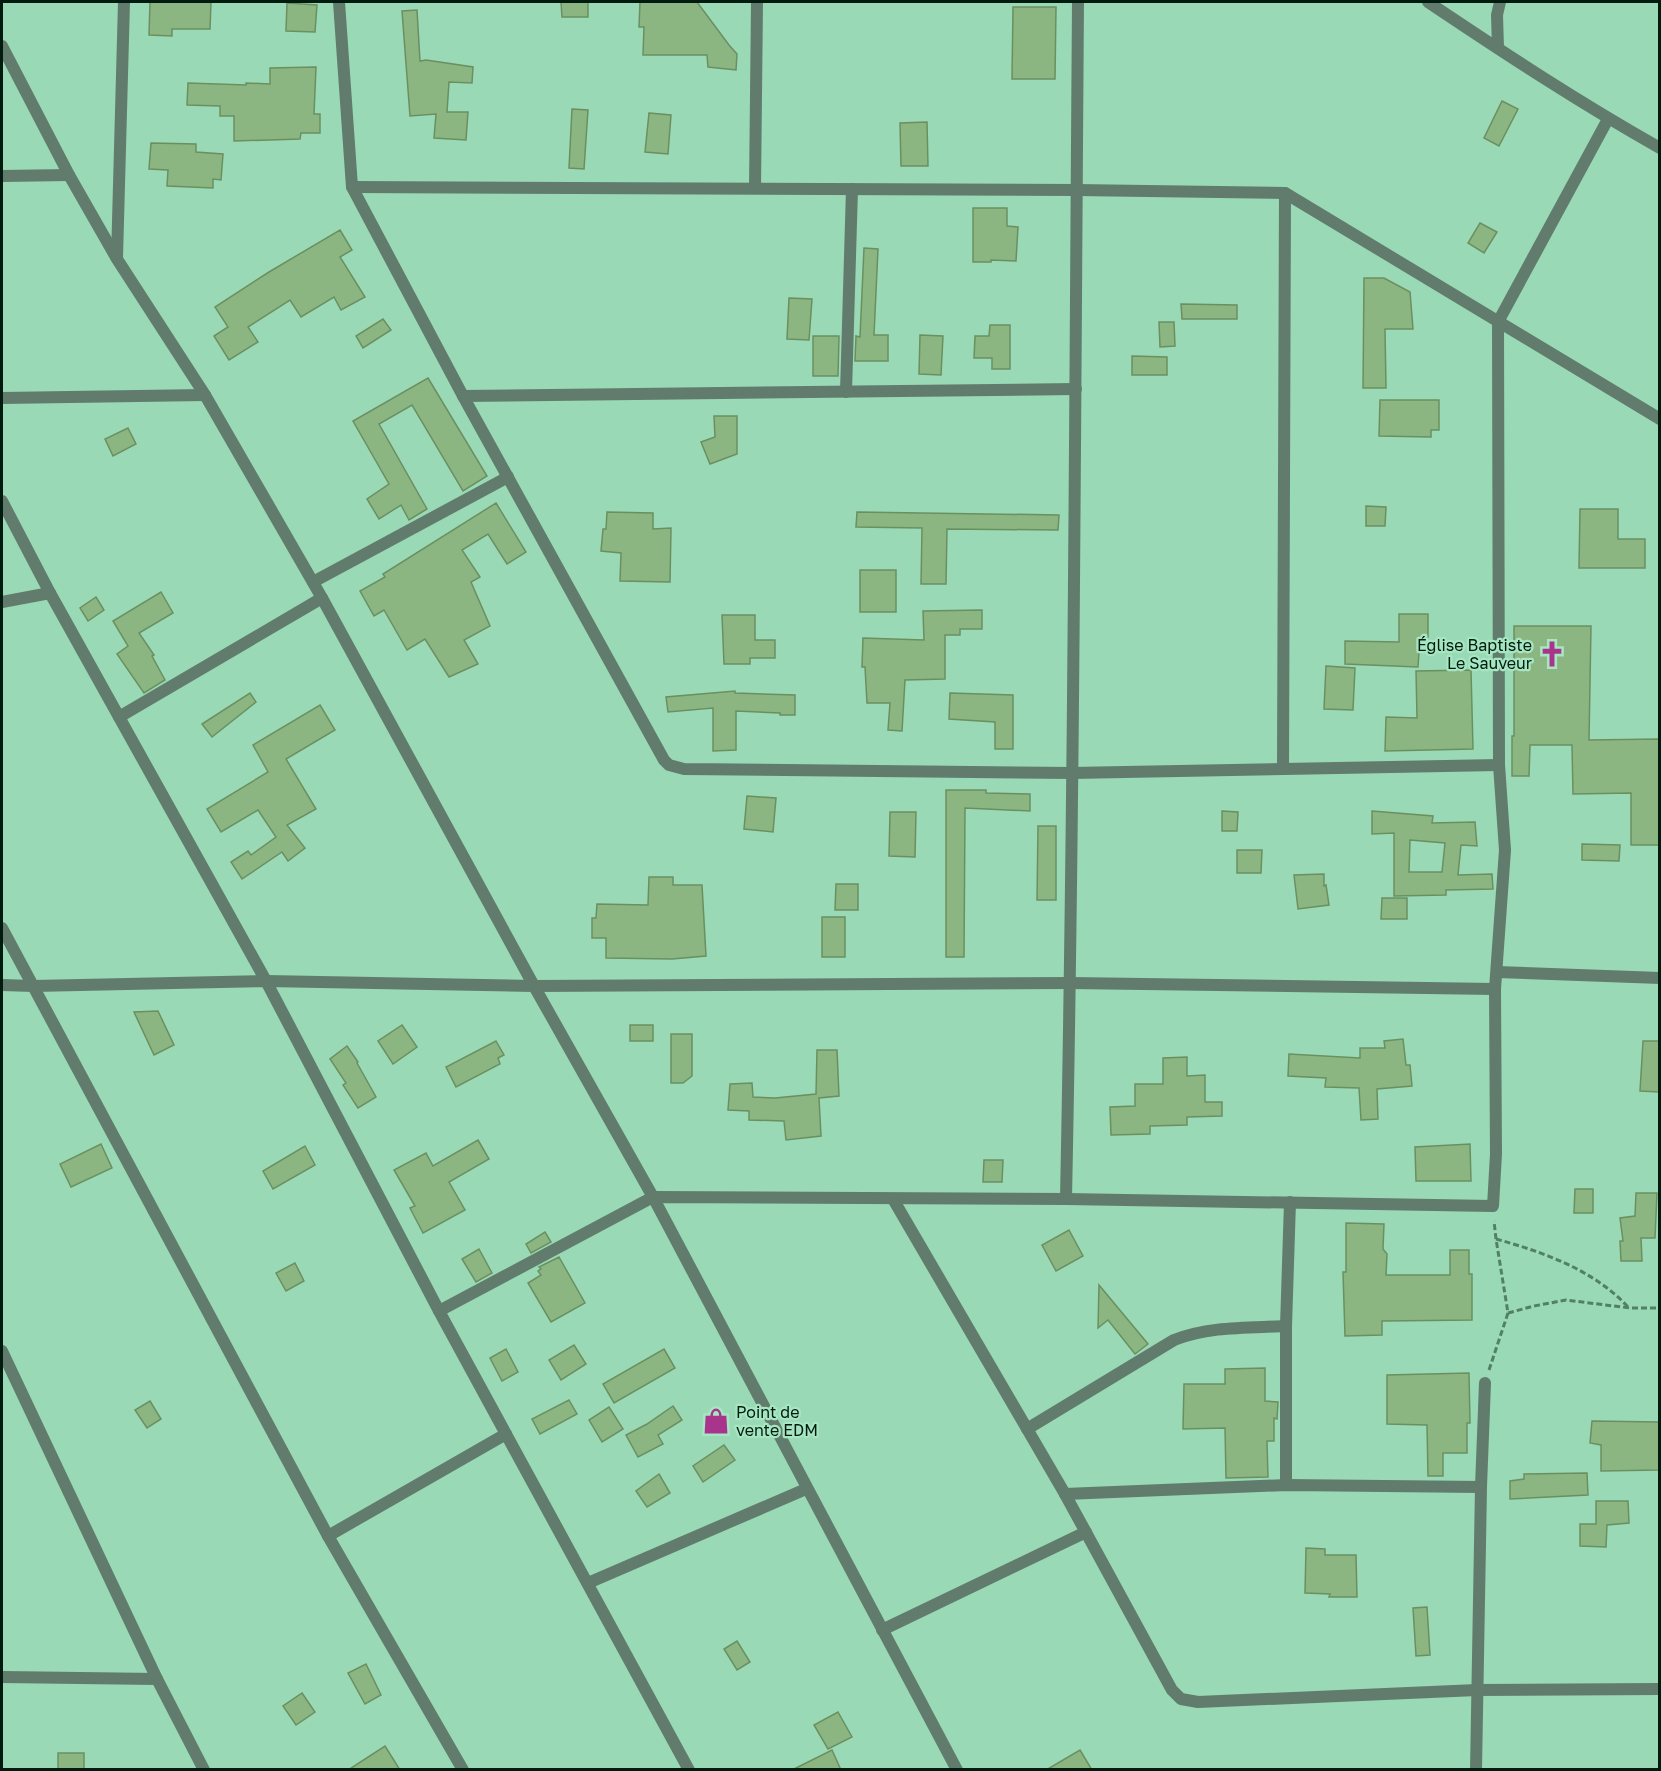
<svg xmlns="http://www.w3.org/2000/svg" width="1661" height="1771" viewBox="0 0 1661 1771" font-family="'Golos Text',sans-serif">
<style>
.building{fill:#8cb681;stroke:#6a9061;stroke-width:1.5;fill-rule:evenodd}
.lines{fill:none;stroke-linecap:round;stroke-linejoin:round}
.path{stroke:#528067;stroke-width:3;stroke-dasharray:6 3;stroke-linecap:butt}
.street{stroke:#617c6d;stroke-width:12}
.labels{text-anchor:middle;stroke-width:4.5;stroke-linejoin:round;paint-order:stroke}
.poi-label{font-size:16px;fill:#021b0f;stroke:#a6e6c2;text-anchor:end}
</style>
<rect width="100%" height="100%" fill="#99d9b5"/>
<g class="building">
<polygon points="150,2 211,2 210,29 172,29 172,36 149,35"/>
<polygon points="561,2 588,2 588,17 562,17"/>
<polygon points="640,2 697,2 729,45 737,54 736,70 708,67 707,55 643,55 644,27 639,27"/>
<polygon points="287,3 317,5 315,32 286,31"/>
<polygon points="1013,7 1056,7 1055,79 1012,79"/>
<polygon points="417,10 420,61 426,60 473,67 472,83 449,82 447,112 468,112 466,140 434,138 436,114 410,116 402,11"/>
<polygon points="316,67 314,114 320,114 320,133 301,133 300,139 234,141 234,116 220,116 220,106 187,105 188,83 246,85 246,83 270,84 270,68"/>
<polygon points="1502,101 1518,109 1499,146 1484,138"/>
<polygon points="572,109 588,110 584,169 569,168"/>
<polygon points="649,113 671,115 668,154 645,152"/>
<polygon points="927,122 928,166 901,166 900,123"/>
<polygon points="151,143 196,144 196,152 223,154 221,180 213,179 213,188 167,186 168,170 149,169"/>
<polygon points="973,208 1007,208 1007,226 1018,227 1016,261 991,260 991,262 973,262"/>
<polygon points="1480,223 1497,232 1484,253 1468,243"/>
<polygon points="340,230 352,250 340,257 365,297 341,310 334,297 301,317 290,300 248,327 258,342 229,360 214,336 228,327 215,307 269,272"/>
<polygon points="864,248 878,249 874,335 888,335 888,361 855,361 856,336 860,337"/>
<polygon points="1364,278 1384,278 1410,292 1413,329 1385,329 1386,388 1363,388"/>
<polygon points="789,298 812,299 809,340 787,339"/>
<polygon points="1181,304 1237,305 1237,319 1182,319"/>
<polygon points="383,319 391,330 363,348 356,336"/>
<polygon points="1159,322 1174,322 1175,346 1160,347"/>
<polygon points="990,325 1010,325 1010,369 992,369 992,358 974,358 975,336 989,336"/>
<polygon points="920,335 943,336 941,375 919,374"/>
<polygon points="813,336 839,336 838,376 813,376"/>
<polygon points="1132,356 1167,357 1167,375 1132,375"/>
<polygon points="428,378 487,476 463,491 412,405 379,424 427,509 409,520 401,505 379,519 367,499 389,484 353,421"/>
<polygon points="1380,400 1439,400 1439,430 1431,430 1431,437 1379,436"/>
<polygon points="714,416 737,416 737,454 710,464 701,442 715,437"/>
<polygon points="128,428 136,444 113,456 105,439"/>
<polygon points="496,503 526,552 507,564 488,534 462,550 480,577 471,582 490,626 464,640 478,664 449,677 425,639 407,650 384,610 374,616 360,591 385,577 383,574"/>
<polygon points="1366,506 1386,507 1385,526 1366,526"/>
<polygon points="1580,509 1618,509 1618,539 1645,539 1645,568 1579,568"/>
<polygon points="607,512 653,513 653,529 671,528 670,582 620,581 621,553 601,551 603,529 606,529"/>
<polygon points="857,512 1059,515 1058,530 947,529 946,584 921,584 922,528 856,527"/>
<rect x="860" y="570" width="36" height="42"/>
<polygon points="161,592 173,613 139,633 154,655 152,656 165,680 144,693 117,654 128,646 113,621"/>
<polygon points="96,597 104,610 88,621 80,608"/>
<polygon points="982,610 982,629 960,629 960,635 945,635 945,679 905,680 902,731 888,730 890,703 867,703 865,667 862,667 863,638 924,640 923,611"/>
<polygon points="1399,614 1428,614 1428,637 1420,638 1418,667 1345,664 1345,641 1399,642"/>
<polygon points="722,615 755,615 755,640 775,640 775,658 750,658 750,664 724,664"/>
<polygon points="1514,626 1591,626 1589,740 1659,739 1659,845 1631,845 1631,793 1573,794 1572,745 1530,745 1529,776 1512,776 1512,736 1514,736"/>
<polygon points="1326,666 1355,668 1353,710 1324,709"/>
<polygon points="1471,670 1473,749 1385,751 1386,717 1417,718 1416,671"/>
<polygon points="735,691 735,693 795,695 795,715 780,715 780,713 736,711 736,750 713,751 713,708 668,712 666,697"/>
<polygon points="250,693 256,702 212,737 202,724"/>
<polygon points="950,693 1013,695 1013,749 995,749 995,722 949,719"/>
<polygon points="320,705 335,730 286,759 316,809 287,825 305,848 288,861 282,852 242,879 231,862 248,851 251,855 276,837 258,810 221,832 207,809 268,772 253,745"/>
<polygon points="946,790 986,790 986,793 1030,794 1030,811 965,808 964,957 946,957"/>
<polygon points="747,796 776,798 773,832 744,829"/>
<polygon points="1222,811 1238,812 1237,831 1222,831"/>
<path d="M 1372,811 L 1433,816 L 1432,823 L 1475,822 L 1477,846 L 1461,845 L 1458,875 L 1492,874 L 1493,889 L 1446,890 L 1446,895 L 1394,896 L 1394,833 L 1372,834 ZM 1410,840 L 1445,843 L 1442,872 L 1409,872 Z"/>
<polygon points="890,812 916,812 915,857 889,856"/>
<polygon points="1038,826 1056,826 1056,900 1037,900"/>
<polygon points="1582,844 1620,845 1619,861 1582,860"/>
<polygon points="1237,850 1262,850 1261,873 1237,873"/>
<polygon points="1324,874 1324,886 1326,885 1329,905 1298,909 1294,875"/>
<polygon points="649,877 673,877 673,885 702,885 706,956 672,959 606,958 606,938 592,938 592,918 596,918 597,904 648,905"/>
<polygon points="836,884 858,884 858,910 835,910"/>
<polygon points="1382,898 1407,898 1407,919 1381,919"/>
<rect x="822" y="917" width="23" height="40"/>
<polygon points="158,1011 174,1045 154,1055 134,1012"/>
<polygon points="402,1025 417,1047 393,1064 378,1041"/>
<rect x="630" y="1025" width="23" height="16"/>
<polygon points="671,1034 692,1034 692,1076 683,1083 671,1083"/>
<polygon points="1403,1039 1406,1065 1410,1065 1412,1086 1377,1089 1378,1119 1361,1120 1359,1088 1325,1087 1326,1078 1288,1076 1289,1054 1360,1058 1360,1048 1385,1048 1384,1041"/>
<polygon points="496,1041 504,1055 498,1058 500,1064 456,1087 446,1067"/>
<polygon points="1643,1041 1659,1041 1659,1092 1640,1091"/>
<polygon points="347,1046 358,1062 357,1063 376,1097 358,1108 343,1085 346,1083 330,1059"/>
<polygon points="817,1050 837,1050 839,1096 819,1098 821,1136 786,1140 784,1121 749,1120 749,1111 728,1110 730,1084 752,1083 753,1097 775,1098 816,1094"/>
<polygon points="1187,1057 1187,1076 1205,1075 1205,1102 1222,1102 1222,1116 1187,1117 1187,1125 1150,1126 1150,1134 1111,1135 1110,1107 1135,1106 1135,1084 1163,1084 1163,1058"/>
<polygon points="478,1140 489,1159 449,1182 465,1210 423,1233 410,1208 415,1206 394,1170 426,1153 433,1166"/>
<polygon points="101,1144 112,1168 71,1187 60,1164"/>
<polygon points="1470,1144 1471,1181 1416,1181 1415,1147"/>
<polygon points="305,1146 315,1165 273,1189 263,1171"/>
<polygon points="984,1160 1003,1160 1002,1182 983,1182"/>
<polygon points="1575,1189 1593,1189 1593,1213 1574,1213"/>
<polygon points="1636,1193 1657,1193 1655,1238 1641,1238 1642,1261 1621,1261 1620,1241 1623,1241 1620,1218 1635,1216"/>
<polygon points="1346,1223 1384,1224 1383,1249 1387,1254 1386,1275 1450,1275 1450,1250 1469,1250 1469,1274 1472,1274 1472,1320 1382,1321 1382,1335 1345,1336 1343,1272 1346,1272"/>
<polygon points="1069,1230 1083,1256 1056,1271 1042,1245"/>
<polygon points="545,1232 551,1242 531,1253 526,1244"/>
<polygon points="479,1249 492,1273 476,1282 462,1259"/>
<polygon points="559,1257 585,1303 551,1322 528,1283 541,1275 538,1271 541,1269 539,1267"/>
<polygon points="295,1263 304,1281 286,1291 276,1273"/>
<polygon points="1099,1285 1148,1344 1135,1354 1108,1320 1098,1328"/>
<polygon points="574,1345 586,1364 561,1380 549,1360"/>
<polygon points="506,1349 518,1372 502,1381 490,1358"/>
<polygon points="664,1349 675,1368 614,1403 603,1384"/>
<polygon points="1265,1368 1265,1401 1278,1402 1277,1419 1274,1418 1274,1441 1267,1441 1268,1477 1226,1478 1225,1428 1183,1429 1184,1384 1225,1384 1225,1369"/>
<polygon points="1469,1373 1470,1423 1467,1423 1467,1453 1443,1453 1443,1476 1428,1476 1427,1425 1387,1424 1387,1375"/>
<polygon points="569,1400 577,1414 540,1434 532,1419"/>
<polygon points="150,1401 161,1419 147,1428 135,1410"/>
<polygon points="673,1406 682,1420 658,1435 663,1444 638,1457 626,1435 647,1424"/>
<polygon points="609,1407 623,1429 602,1442 589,1420"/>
<polygon points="1592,1421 1659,1422 1659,1470 1601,1471 1601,1445 1590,1443"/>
<polygon points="724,1445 735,1460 703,1482 693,1466"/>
<polygon points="1587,1473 1588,1495 1510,1499 1510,1481 1524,1479 1524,1474"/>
<polygon points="659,1474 670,1493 647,1507 636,1491"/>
<polygon points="1596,1501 1628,1501 1629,1523 1607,1525 1606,1547 1580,1546 1580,1524 1596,1524"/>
<polygon points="1306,1548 1325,1549 1325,1555 1356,1555 1357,1597 1329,1597 1330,1594 1305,1593"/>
<polygon points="1427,1607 1430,1655 1416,1656 1413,1608"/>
<polygon points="737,1641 750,1662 737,1670 724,1649"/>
<polygon points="366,1664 381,1695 365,1704 348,1673"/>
<polygon points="302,1693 315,1712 296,1725 283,1706"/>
<polygon points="838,1712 852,1737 828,1749 814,1725"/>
<polygon points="385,1746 400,1770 348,1770"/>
<polygon points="832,1750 841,1770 792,1770"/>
<polygon points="1080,1750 1092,1770 1046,1770"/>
<rect x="58" y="1753" width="26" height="17"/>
</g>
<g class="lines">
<g class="path">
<path d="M 1496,1239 C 1543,1252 1594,1270 1628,1307"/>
<polyline points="1508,1313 1534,1306 1566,1300 1630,1308 1660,1308"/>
<polyline points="1489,1370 1508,1313 1496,1239 1494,1221"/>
</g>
<g class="street">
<polyline points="339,2 352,187 463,396 664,760 669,765 684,769 1072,773 1499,765"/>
<path d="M 1428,2 C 1504,53 1580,103 1660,148"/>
<polyline points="2,46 69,175 117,259 205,395 322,598 534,986 653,1197 957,1770"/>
<polyline points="1498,48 1497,15 1500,2"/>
<polyline points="2,176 69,175"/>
<polyline points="352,187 1076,190 1285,193 1660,419"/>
<polyline points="755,188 757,2"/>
<polyline points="117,258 124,2"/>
<polyline points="846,392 852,189"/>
<polyline points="463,396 1076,389"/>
<polyline points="2,398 205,395"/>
<polyline points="2,501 50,593 266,981 439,1311 689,1770"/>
<polyline points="313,582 508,477"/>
<polyline points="2,602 50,593"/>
<polyline points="119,717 322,598"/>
<polyline points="1283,769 1285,193"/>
<polyline points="2,928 328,1536 463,1770"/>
<polyline points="1497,972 1660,978"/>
<polyline points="2,985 33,986 266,981 534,986 1070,983 1495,989"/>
<polyline points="893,1199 1065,1494 1172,1690 1181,1699 1198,1702 1477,1690 1660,1689"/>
<path d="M 1066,1199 C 1074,800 1075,401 1078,2"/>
<polyline points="439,1311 653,1197 1066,1199 1493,1206 1496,1154 1495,989 1505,850 1499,765 1498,322 1608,119"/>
<polyline points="2,1351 157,1679 204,1770"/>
<path d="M 1027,1429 L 1174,1340 C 1209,1326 1248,1328 1286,1326"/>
<polyline points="1286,1485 1286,1326 1290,1202"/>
<polyline points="1065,1494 1286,1485 1481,1487"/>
<polyline points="328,1536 506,1434"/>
<polyline points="588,1583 806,1489"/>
<polyline points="882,1630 1086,1532"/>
<polyline points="2,1677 157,1679"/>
<polyline points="1476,1770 1481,1487 1485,1383"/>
</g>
</g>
<defs>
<g id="church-bare" transform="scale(2.07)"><path d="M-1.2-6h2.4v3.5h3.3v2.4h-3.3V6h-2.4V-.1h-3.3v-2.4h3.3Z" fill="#a9348c" stroke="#a6e6c2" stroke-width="2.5" paint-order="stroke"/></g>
<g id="shop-bare" transform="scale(2.07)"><path d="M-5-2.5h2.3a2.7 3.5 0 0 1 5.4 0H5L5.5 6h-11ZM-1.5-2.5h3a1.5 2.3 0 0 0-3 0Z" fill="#a9348c" stroke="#a6e6c2" stroke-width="2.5" paint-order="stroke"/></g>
</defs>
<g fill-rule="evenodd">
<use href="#church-bare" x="1552" y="654"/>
<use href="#shop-bare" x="716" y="1421"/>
</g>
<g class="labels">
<g class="poi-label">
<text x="1532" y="651">Église Baptiste<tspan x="1532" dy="18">Le Sauveur</tspan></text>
<text x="736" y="1418" text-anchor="start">Point de<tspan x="736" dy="18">vente EDM</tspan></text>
</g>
</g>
<rect width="1661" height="1771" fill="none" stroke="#021b0f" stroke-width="6"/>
</svg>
